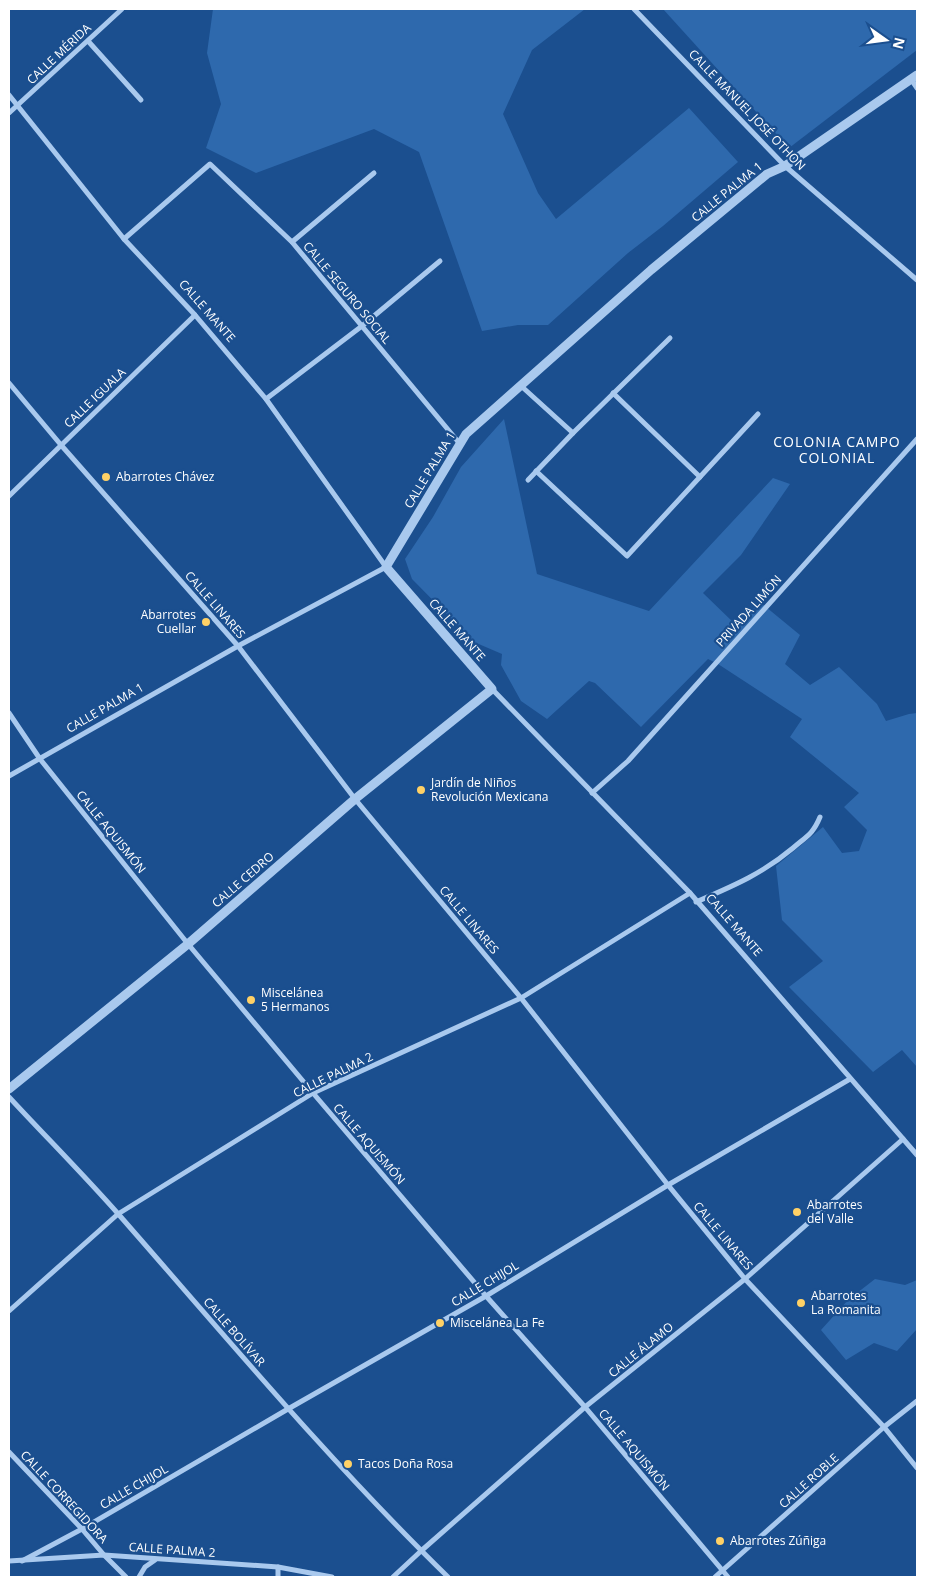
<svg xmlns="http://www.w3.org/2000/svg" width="926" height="1586" viewBox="0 0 926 1586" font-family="'Open Sans',sans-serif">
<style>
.green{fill:#2e69ad}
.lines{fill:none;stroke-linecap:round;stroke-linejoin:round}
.minor{stroke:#a9c9ee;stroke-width:5}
.tertiary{stroke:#a9c9ee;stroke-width:9}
.poi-dot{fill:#ffd166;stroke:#1b4f8f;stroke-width:2}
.labels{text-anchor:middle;stroke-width:4.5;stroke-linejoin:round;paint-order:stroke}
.street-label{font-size:12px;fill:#fff;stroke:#1b4f8f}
.poi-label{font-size:12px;fill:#fff;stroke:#1b4f8f;text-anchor:start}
.neighbourhood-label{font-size:14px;letter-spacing:1px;fill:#fff;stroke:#1b4f8f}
</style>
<rect width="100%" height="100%" fill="#1b4f8f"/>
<g class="green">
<polygon points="213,9 585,9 532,50 503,114 538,193 556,219 689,108 738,162 663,226 628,253 548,325 518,325 482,331 419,152 374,129 256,173 206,148 221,104 207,53"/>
<polygon points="663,9 917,9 917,50 789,148"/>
<polygon points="504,419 537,574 649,611 773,478 790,484 741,555 703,593 736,625 760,602 800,635 785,664 810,685 839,667 877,704 886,721 909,714 917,713 917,1067 902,1050 873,1072 789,987 823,961 782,920 776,866 823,827 842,853 859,851 867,830 844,807 859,793 790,737 802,719 718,664 708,659 641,727 595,683 589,681 547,719 521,701 501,665 502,654 474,642 412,579 405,559 433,517 461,467"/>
<polygon points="875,1279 905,1285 917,1280 917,1329 897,1351 874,1343 846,1360 821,1330 848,1300"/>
</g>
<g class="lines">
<g class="minor">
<polyline points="634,9 785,166 917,280"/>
<polyline points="88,41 141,100"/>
<polyline points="911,79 917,88"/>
<polyline points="9,95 124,239 195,315 266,399 386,567 238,646 9,776"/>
<polyline points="9,113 122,9"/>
<polyline points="124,239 210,164 292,242 460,444"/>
<polyline points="292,242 374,173"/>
<polyline points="9,383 61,445 238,646 355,799 521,998 668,1185 745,1279 884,1427 917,1468"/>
<polyline points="520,385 573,433"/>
<polyline points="613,393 700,477"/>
<polyline points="266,399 362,326 440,261"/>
<polyline points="536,471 627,556 758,414"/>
<polyline points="528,480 573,433 670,338"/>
<polyline points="9,496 195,315"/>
<polyline points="492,689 690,893 917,1155"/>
<polyline points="9,713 40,759 188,944 313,1093 486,1296 585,1407 728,1577"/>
<polyline points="592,793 628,761 917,439"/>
<path d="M 696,902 C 733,886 762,874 793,848 C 807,836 813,834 820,817"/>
<path d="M 9,1097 C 46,1137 84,1175 120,1216 C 227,1338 331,1463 448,1577"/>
<polyline points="9,1311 118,1214 313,1093 521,998 690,893"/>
<polyline points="9,1452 82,1529 104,1555 126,1577"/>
<polyline points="9,1561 104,1555 278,1567 332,1577"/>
<polyline points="22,1561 82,1529 288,1409 486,1296 668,1185 850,1079"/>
<polyline points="139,1577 145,1567 155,1560"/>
<polyline points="278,1577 278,1567"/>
<polyline points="393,1577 421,1551 585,1407 745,1279 903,1139"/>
<polyline points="715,1577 884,1427 917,1401"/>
</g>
<polyline class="tertiary" points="9,1089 188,944 355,799 492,689 386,567 466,434 651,270 767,174 785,166 917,75"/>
</g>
<g class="poi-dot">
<circle cx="106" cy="477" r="5"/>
<circle cx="206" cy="622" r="5"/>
<circle cx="421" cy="790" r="5"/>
<circle cx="251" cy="1000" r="5"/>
<circle cx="797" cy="1212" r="5"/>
<circle cx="801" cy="1303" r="5"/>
<circle cx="440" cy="1323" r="5"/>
<circle cx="348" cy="1464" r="5"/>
<circle cx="720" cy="1541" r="5"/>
</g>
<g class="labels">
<g class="street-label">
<text transform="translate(59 54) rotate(-43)" y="4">CALLE MÉRIDA</text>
<text transform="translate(747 110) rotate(46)" y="4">CALLE MANUEL JOSÉ OTHON</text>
<text transform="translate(727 192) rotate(-39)" y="4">CALLE PALMA 1</text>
<text transform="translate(347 293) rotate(50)" y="4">CALLE SEGURO SOCIAL</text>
<text transform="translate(207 311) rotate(49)" y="4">CALLE MANTE</text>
<text transform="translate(95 398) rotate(-44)" y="4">CALLE IGUALA</text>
<text transform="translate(430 470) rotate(-59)" y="4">CALLE PALMA 1</text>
<text transform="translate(215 605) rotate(49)" y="4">CALLE LINARES</text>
<text transform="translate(749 611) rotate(-48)" y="4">PRIVADA LIMÓN</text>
<text transform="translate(457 630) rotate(49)" y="4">CALLE MANTE</text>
<text transform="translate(105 708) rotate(-30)" y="4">CALLE PALMA 1</text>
<text transform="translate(111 832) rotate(51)" y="4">CALLE AQUISMÓN</text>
<text transform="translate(243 880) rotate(-41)" y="4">CALLE CEDRO</text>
<text transform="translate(469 920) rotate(50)" y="4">CALLE LINARES</text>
<text transform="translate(734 925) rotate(49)" y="4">CALLE MANTE</text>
<text transform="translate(333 1075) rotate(-26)" y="4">CALLE PALMA 2</text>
<text transform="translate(369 1144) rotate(49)" y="4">CALLE AQUISMÓN</text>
<text transform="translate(723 1236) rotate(50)" y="4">CALLE LINARES</text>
<text transform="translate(485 1284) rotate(-31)" y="4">CALLE CHIJOL</text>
<text transform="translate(234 1332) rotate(49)" y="4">CALLE BOLÍVAR</text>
<text transform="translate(641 1350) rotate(-39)" y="4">CALLE ÁLAMO</text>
<text transform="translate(634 1450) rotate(50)" y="4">CALLE AQUISMÓN</text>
<text transform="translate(809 1481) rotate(-42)" y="4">CALLE ROBLE</text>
<text transform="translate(134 1487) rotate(-30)" y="4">CALLE CHIJOL</text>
<text transform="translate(64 1497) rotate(47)" y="4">CALLE CORREGIDORA</text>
<text transform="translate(172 1550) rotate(4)" y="4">CALLE PALMA 2</text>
</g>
<g class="poi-label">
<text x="116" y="481">Abarrotes Chávez</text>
<text x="196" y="619" text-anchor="end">Abarrotes<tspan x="196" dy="14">Cuellar</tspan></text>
<text x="431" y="787">Jardín de Niños<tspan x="431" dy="14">Revolución Mexicana</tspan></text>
<text x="261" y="997">Miscelánea<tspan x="261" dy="14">5 Hermanos</tspan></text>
<text x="807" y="1209">Abarrotes<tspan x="807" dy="14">del Valle</tspan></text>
<text x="811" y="1300">Abarrotes<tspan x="811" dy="14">La Romanita</tspan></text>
<text x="450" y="1327">Miscelánea La Fe</text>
<text x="358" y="1468">Tacos Doña Rosa</text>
<text x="730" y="1545">Abarrotes Zúñiga</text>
</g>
<g class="neighbourhood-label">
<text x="837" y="447">COLONIA CAMPO<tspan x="837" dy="16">COLONIAL</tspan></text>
</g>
</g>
<rect width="926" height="1586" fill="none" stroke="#ffffff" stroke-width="20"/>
<g transform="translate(886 40) rotate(104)" stroke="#1b4f8f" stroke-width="4" paint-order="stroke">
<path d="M0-4L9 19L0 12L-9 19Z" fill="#ffffff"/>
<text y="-8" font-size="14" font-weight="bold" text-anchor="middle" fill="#ffffff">N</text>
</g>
</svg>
